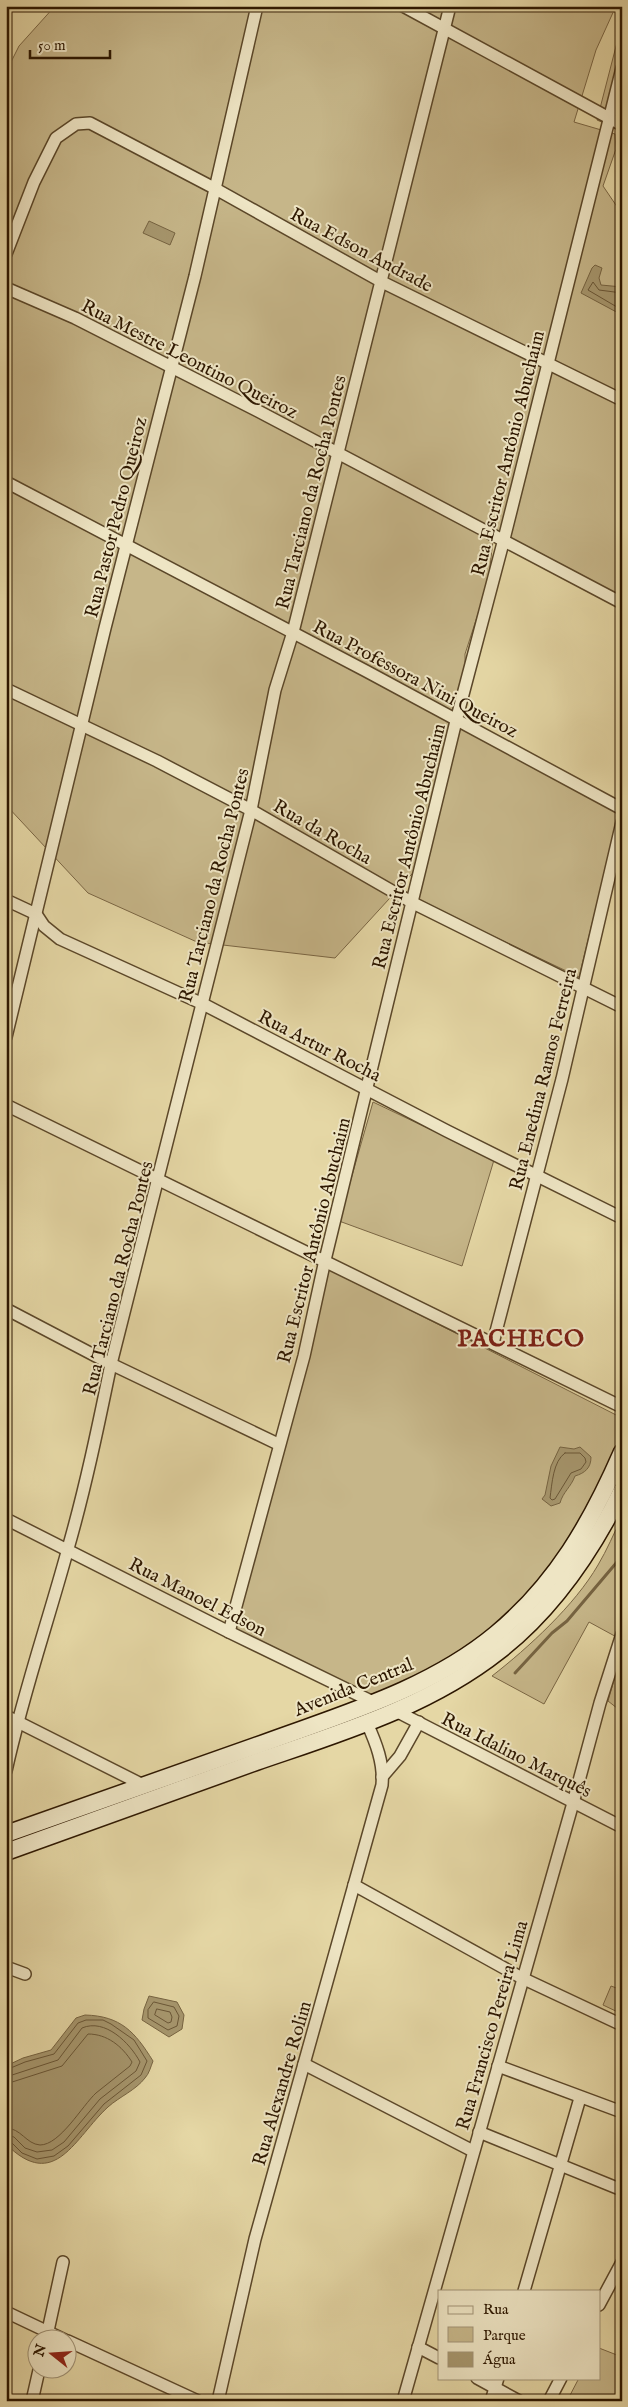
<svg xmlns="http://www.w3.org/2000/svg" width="628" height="2407" viewBox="0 0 628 2407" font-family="'IM FELL English',serif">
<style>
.green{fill:#c6b689;stroke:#7a6644}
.water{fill:#a6966d;stroke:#766341}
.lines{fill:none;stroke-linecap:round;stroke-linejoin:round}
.shore{stroke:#6a5636;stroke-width:1}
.stream{stroke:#766341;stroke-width:3}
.minor-casing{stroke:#5b4729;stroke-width:14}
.secondary-casing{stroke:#2d1700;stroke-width:19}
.minor{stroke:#eee5c4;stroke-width:11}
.secondary{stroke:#eee5c4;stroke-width:16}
.labels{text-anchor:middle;stroke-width:4;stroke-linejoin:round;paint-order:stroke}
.street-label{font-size:19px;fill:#2d1700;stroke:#eee5c4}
.district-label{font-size:24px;font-weight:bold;letter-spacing:1px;fill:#7a1f14;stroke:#eee5c4}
</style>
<rect width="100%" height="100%" fill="#e5d7a5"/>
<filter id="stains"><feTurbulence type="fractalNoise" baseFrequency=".004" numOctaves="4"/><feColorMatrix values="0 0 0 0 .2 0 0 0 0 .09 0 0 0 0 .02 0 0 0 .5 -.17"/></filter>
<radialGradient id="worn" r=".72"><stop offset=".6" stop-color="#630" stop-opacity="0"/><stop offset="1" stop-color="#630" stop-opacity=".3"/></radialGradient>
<g class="green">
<polygon points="55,6 616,6 596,50 574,122 615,134 616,149 603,186 622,214 622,595 615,604 493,541 488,583 465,654 466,731 619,813 579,977 417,900 422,863 335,958 197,942 88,893 6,805 6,72 19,46"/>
<polygon points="622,23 622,131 597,120"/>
<polygon points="373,1102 494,1160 462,1266 339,1221"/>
<path d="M 324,1266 L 622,1418 C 622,1438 613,1453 605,1471 C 576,1536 541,1585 487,1631 C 478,1639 468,1648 458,1655 C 432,1672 401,1684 373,1696 L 234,1629 Z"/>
<path d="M 622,1517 L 622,1640 L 589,1622 L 544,1704 L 492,1676 C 528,1648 575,1605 598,1565 C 607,1550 614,1533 622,1517 Z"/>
<polygon points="622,1652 622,1712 608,1701"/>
<polygon points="611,1986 622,1990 622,2014 603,2005"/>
<polygon points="599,2348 622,2357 622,2401 567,2401 579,2378 599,2378"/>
</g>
<g class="water">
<polygon points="149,221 175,233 170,245 143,233"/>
<polygon points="595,265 602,268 599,278 601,285 622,287 622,315 581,293 592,268"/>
<path d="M 560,1447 L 574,1449 L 580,1447 L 591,1457 C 591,1468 585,1473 575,1476 C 571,1487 563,1492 560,1503 L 551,1506 L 542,1499 L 545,1495 L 551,1466 Z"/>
<polygon points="149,1996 177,2002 184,2015 182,2029 169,2037 142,2020 144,2009"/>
<path d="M 85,2015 C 121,2016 135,2032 153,2061 C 151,2066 149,2074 145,2078 C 136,2090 119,2097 108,2107 C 75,2137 55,2193 6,2144 L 6,2066 L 23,2058 L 51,2050 L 76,2018 Z"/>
</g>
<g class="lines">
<g class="shore">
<polyline points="622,293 599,290 593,282 588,290 622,310"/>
<path d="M 565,1453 L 580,1453 L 585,1458 L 586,1462 L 581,1469 L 571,1473 L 555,1499 L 552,1500 L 550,1498 C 552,1484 553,1461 565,1453 Z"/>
<polygon points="154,2002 174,2007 179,2016 177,2026 168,2030 148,2018 148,2010"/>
<polygon points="157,2009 170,2012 172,2017 171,2022 168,2023 155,2015"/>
<polyline points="6,2070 25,2062 54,2054 78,2023 86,2020 103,2020 111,2024 134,2040 147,2061 141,2075 104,2104 68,2146 54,2156 37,2159 22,2153 11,2142 6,2141"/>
<path d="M 6,2077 L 58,2060 L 82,2028 C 105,2018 130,2043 140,2062 L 136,2071 L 100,2099 L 64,2142 L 52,2150 L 37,2152 L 25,2148 L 14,2137 L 6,2135"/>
<path d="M 6,2084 L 62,2066 L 88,2034 C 107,2034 122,2046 132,2062 L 130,2066 C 119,2075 107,2084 96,2093 C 82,2106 60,2145 40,2145 C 26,2144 21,2128 6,2128"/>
</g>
<polyline class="stream" points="515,1673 552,1633 567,1621 617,1562 622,1551"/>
<g class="minor-casing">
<g id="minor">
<polyline points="403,6 622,125"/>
<polyline points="6,254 34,182 56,138 76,124 90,123 214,188 382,282 622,400"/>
<polyline points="6,288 75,318 258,411 622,603"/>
<polyline points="6,482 366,671 622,809"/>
<polyline points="6,689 157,761 251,810 413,903 622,1007"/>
<polyline points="6,900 36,914 44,926 60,939 203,1004 447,1131 622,1218"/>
<polyline points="6,1037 105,628 195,276 257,6"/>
<polyline points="6,1105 622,1407"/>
<polyline points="6,1309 111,1364 278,1444"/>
<polyline points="493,1343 562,1079 622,822"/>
<polyline points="6,1519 229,1632 375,1703"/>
<polyline points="229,1632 304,1356 325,1260 456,721 504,539 622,68"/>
<polyline points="396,1711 622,1827"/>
<polyline points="6,1716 145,1786"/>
<path d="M 6,1771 C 22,1697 47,1625 67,1552 C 85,1490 98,1427 111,1364 L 251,810 L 275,690 L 293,632 L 450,6"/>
<polyline points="382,1777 400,1756 419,1722"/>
<polyline points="354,1885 522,1978 622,2025"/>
<polyline points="6,1967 25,1974"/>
<polyline points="304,2064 473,2151"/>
<polyline points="498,2066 622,2112"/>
<polyline points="479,2132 622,2190"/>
<polyline points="524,2291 580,2098"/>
<polyline points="599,2305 622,2262"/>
<polyline points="6,2312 65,2340"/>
<polyline points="46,2340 63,2262"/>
<polyline points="68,2341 198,2401"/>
<polyline points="418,2347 439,2358"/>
<polyline points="477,2378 519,2401"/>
<polyline points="32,2401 39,2370"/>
<path d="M 218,2401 L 255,2239 L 382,1785 C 384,1763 376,1743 367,1723"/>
<polyline points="403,2401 573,1803 600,1703 622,1634"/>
<polyline points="491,2401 498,2378"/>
<polyline points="549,2401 561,2378"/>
</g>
</g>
<g class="secondary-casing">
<g id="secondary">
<path d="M 6,1834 C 92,1804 178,1774 264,1743 C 343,1714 430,1689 496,1634 C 556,1584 591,1523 622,1452"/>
<path d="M 6,1852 C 89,1822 172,1792 256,1762 C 340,1733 428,1707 499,1651 C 553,1609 592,1551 622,1490"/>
</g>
</g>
<use href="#minor" class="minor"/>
<use href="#secondary" class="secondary"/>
</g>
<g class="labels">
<g class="street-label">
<text transform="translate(362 249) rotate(28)" y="7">Rua Edson Andrade</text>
<text transform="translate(190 358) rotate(27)" y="7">Rua Mestre Leontino Queiroz</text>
<text transform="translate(507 453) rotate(-76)" y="7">Rua Escritor Antônio Abuchaim</text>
<text transform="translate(310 492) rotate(-76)" y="7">Rua Tarciano da Rocha Pontes</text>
<text transform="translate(115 517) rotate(-76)" y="7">Rua Pastor Pedro Queiroz</text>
<text transform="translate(416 678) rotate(28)" y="7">Rua Professora Nini Queiroz</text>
<text transform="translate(323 831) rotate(30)" y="7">Rua da Rocha</text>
<text transform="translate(408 846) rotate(-76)" y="7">Rua Escritor Antônio Abuchaim</text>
<text transform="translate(213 885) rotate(-76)" y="7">Rua Tarciano da Rocha Pontes</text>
<text transform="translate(320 1045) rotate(27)" y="7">Rua Artur Rocha</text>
<text transform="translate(542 1079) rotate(-76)" y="7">Rua Enedina Ramos Ferreira</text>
<text transform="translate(313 1240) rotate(-76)" y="7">Rua Escritor Antônio Abuchaim</text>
<text transform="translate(117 1278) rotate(-76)" y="7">Rua Tarciano da Rocha Pontes</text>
<text transform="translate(198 1596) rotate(27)" y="7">Rua Manoel Edson</text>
<text transform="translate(353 1686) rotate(-22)" y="7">Avenida Central</text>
<text transform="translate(517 1754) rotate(27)" y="7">Rua Idalino Marquês</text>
<text transform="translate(491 2025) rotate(-74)" y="7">Rua Francisco Pereira Lima</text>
<text transform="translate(281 2083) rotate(-74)" y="7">Rua Alexandre Rolim</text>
</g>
<g class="district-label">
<text x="521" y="1346">PACHECO</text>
</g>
</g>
<rect width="628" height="2407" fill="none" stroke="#e5d7a5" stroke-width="25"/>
<rect x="8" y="8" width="613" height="2392" fill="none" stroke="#2d1700" stroke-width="2.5"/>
<rect x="12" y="12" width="603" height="2382" fill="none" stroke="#2d1700"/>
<rect x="438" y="2290" width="162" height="90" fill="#eee5c4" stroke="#a19376"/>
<rect x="448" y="2306" width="25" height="8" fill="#eee5c4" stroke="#a19376"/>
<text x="483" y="2314" font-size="15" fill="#2d1700">Rua</text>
<rect x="448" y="2327" width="25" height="15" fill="#c6b689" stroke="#a19376"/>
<text x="483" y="2340" font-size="15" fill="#2d1700">Parque</text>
<rect x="448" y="2352" width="25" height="15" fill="#a6966d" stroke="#a19376"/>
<text x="483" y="2364" font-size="15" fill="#2d1700">Água</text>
<g transform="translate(52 2354) rotate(287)"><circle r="24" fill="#eee5c4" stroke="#a19376"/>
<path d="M0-4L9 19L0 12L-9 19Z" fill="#8f2418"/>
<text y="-8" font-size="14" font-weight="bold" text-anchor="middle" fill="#2d1700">N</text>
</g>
<path d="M30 50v8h80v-8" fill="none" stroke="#2d1700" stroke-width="2.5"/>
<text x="38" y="50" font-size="15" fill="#2d1700" stroke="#eee5c4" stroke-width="4" paint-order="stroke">50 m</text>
<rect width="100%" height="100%" filter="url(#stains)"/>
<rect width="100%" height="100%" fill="url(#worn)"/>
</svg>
